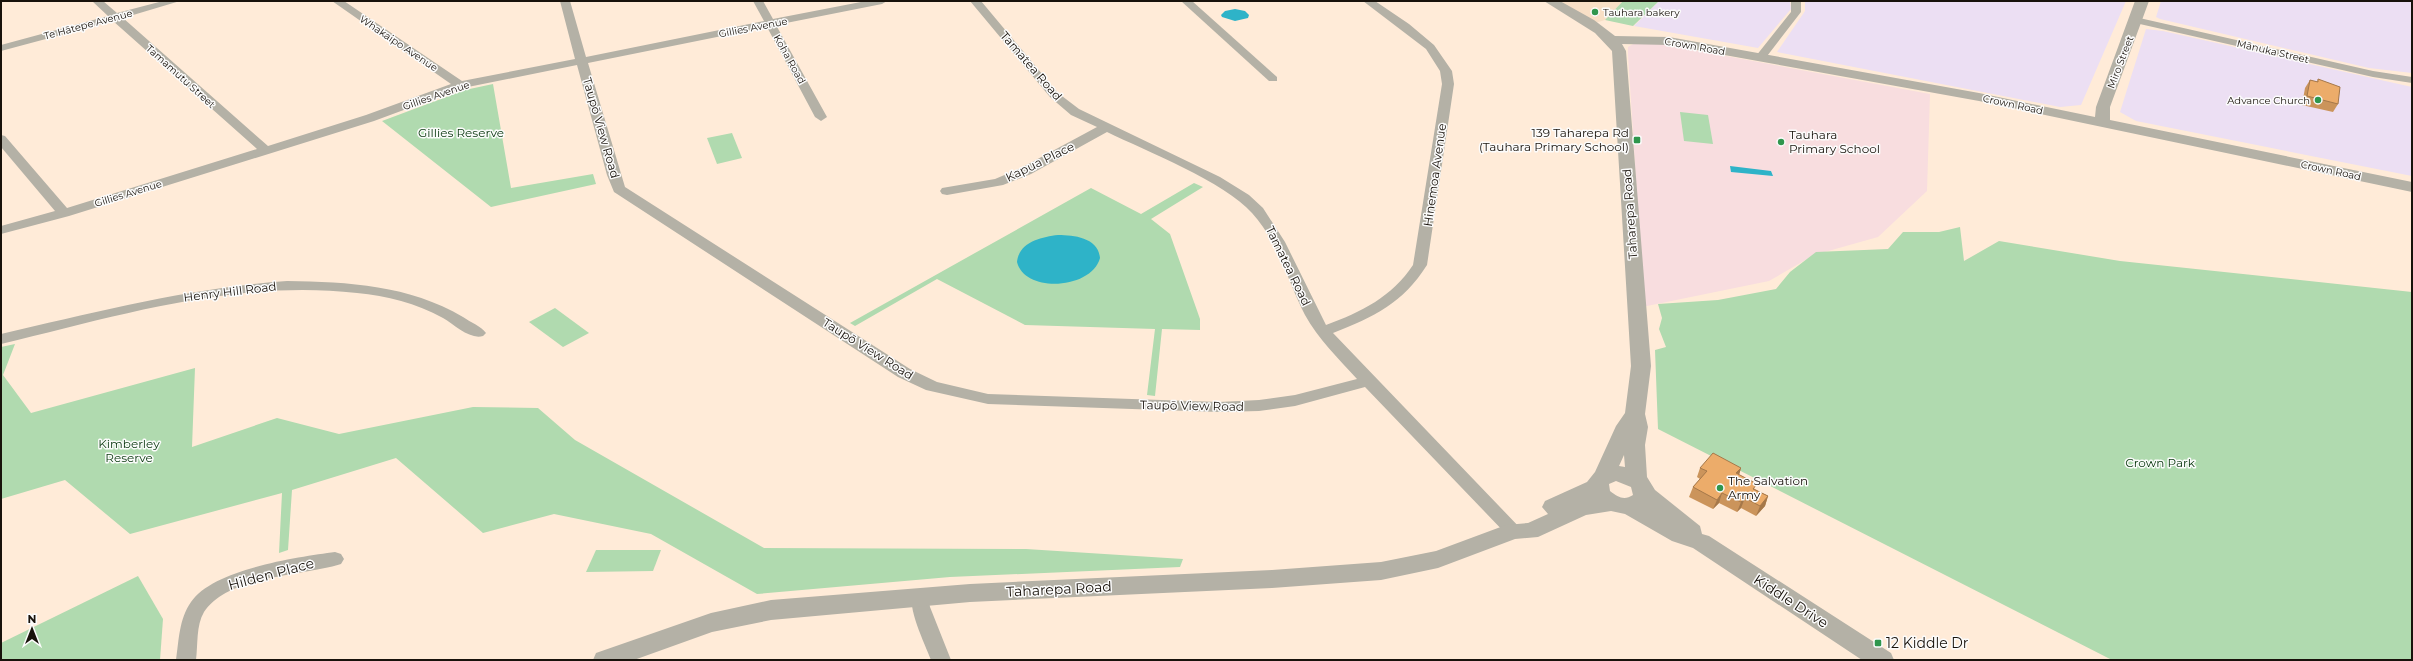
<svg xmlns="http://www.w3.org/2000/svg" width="2413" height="661" viewBox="0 0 2413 661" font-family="Montserrat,sans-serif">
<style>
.built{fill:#f8dfc6}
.industrial{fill:#ecdff3}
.education{fill:#f8dddf}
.green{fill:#b0daaf}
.water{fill:#2eb3c8}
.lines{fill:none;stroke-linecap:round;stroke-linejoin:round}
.minor{fill:#b4b1a6;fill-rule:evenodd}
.tertiary{fill:#b4b1a6;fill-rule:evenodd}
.wall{fill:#cb945b}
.shaded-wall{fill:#a5784a}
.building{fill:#ecac6a;stroke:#a5784a}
.poi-dot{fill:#2f964d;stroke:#fcfcfc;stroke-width:1.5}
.labels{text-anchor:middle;stroke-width:3;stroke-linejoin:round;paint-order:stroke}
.far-poi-label{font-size:10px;fill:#18120b;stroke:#fcfcfc;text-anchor:start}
.far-street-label{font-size:10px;fill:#18120b;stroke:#fcfcfc}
.street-label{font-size:12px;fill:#18120b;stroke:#fcfcfc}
.park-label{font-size:12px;fill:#07360c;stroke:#fcfcfc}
.poi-label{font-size:12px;fill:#18120b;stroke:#fcfcfc;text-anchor:start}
.near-street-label{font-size:14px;fill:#18120b;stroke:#fcfcfc}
.near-poi-label{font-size:14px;fill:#18120b;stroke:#fcfcfc;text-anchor:start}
</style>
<rect width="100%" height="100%" fill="#ffebd8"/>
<polygon class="built" points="1560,1 1623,1 1605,20 1595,23"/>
<g class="industrial">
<polygon points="1659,1 1790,1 1791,9 1758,48 1634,26"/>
<polygon points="1805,1 2126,1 2081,105 2060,107 1777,52 1805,11"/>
<polygon points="2161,1 2412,1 2412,73 2369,68 2160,19 2156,17"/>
<polygon points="2146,29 2163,31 2412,87 2412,176 2136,121 2120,112"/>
</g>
<polygon class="education" points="1635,43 1656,43 1930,94 1927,191 1878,237 1814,255 1769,281 1642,307 1643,290 1628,54 1628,47"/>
<g class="green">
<polygon points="1623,1 1659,1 1633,26 1605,20"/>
<polygon points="493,84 511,188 593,174 596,184 491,207 382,121 465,90"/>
<polygon points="1680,112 1708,115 1713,144 1684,141"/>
<polygon points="732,133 742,158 717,164 707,138"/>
<polygon points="1194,183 1203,187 1151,219 1170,234 1200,319 1200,330 1162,329 1155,396 1147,395 1155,329 1025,325 937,279 855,326 850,323 1091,188 1141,214"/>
<polygon points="1960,227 1964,261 1999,241 2120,261 2412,292 2412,660 2112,660 1658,429 1655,350 1666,347 1659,329 1662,318 1658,304 1718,300 1776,289 1790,272 1816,252 1888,249 1903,232 1939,232"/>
<polygon points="555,308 589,333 563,347 529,322"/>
<polygon points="15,344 3,375 31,413 195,368 192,447 277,418 339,434 473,407 538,408 575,440 764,548 1026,549 1183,559 1180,567 950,577 757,594 651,534 554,514 483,533 396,458 292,490 288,550 279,553 282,493 130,534 65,480 1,499 1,347"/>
<polygon points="596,550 661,550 653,571 586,572"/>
<polygon points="138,576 163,619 160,660 1,660 1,643"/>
</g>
<g class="water">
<polygon points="1235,9 1245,11 1249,15 1248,18 1235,21 1222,17 1221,15 1225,11"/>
<polygon points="1730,166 1771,171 1773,176 1731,172"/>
<path d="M 1058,235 C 1075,235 1098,238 1100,258 C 1092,289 1025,294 1017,262 C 1019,242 1041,237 1058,235 Z"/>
</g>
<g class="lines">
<g class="minor">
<path d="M 92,1 L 103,1 L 117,13 L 163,1 L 180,1 L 123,18 L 268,146 L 366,115 L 451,84 L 332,1 L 344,1 L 462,81 L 575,59 L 560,1 L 570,1 L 586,57 L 764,21 L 753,1 L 763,1 L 773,19 L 866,1 L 887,1 L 882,4 L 776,25 L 827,117 L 821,121 L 815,117 L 767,27 L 588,63 L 625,187 L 910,369 L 937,382 L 988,394 L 1219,402 L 1259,400 L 1295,395 L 1357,379 C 1339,359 1318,339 1305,315 C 1288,282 1278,241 1252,213 C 1225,182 1146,151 1107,132 L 1031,174 L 1003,185 L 947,195 L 942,194 L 940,191 L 942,188 L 995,179 L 1021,168 L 1097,127 L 1071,115 L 1050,97 L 970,1 L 981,1 L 1058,93 L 1079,109 L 1220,177 L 1249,195 L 1263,208 L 1285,242 L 1326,325 C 1361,312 1392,297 1413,265 L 1442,84 L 1440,71 L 1426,49 L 1363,1 L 1375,1 L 1409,24 L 1434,45 L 1452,71 L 1454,84 L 1427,265 C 1403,303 1374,317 1333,333 L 1523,531 L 1520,536 L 1514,538 L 1508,536 L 1365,387 L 1295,406 L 1259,411 L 1219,412 L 988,404 L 926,390 L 898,377 L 614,192 L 607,175 L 577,65 L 463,88 L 374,121 L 69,216 L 1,234 L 1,226 L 55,211 L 1,147 L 1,135 L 5,136 L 67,208 L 257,149 L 113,21 L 1,51 L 1,45 L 108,16 Z"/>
<polygon points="1181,1 1192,1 1277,77 1277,81 1269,81"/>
<polygon points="1791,1 1801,1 1801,12 1764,60 1756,60 1756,56 1791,12"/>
<polygon points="2135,17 2373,71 2412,77 2412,83 2373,77 2131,22 2131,18"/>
<path d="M 287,281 C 349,282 409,285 463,317 C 470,322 481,326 486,333 L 483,336 C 470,340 455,325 443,318 C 416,303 387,296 357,293 C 236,279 117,316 1,344 L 1,334 C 96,312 189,288 287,281 Z"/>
<path d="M 335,552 L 341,554 L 344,559 L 341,564 C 304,576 228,575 204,612 C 196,625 198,645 196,660 L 176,660 C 179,640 179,619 191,602 C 213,569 298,557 335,552 Z"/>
<path d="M 920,589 L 927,591 L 930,607 L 951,660 L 931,660 C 925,644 906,606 913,591 Z"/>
</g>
<path class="tertiary" d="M 1544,1 L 1560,1 L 1594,20 L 1615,36 L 1669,37 L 1979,93 L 2095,117 L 2096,107 L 2135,1 L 2149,1 L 2110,107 L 2110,120 L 2412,182 L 2412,192 L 1979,101 L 1669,45 L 1622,44 L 1626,51 L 1651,366 L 1645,414 L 1648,427 L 1645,445 L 1647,477 L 1655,490 L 1700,526 L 1702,534 L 1709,536 L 1891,653 L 1894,660 L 1862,660 L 1693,548 L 1672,541 L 1625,514 L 1611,511 L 1586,515 L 1538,537 L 1515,539 L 1438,568 L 1381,580 L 1272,588 L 970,602 L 771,620 L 712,632 L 634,660 L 593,660 L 596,653 L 711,613 L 771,600 L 970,584 L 1272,570 L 1381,562 L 1436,551 L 1506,525 L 1528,523 L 1548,514 L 1542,507 L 1545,501 L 1587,482 L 1595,472 L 1616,426 L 1625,413 L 1631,366 L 1612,51 L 1595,33 ZM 1624,455 L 1625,467 L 1619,466 ZM 1616,481 L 1631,487 L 1633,495 C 1624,501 1618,497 1610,491 L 1609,484 Z"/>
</g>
<g class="wall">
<polygon points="2318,79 2338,104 2333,112 2302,105 2305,88 2310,80 2317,82"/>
<polygon points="1700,468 1741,468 1739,475 1755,489 1768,496 1765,506 1756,516 1741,508 1737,512 1719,503 1713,509 1689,497 1693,487 1700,479 1697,477"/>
</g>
<g class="shaded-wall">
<polygon points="1741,468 1738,478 1736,473"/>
<polygon points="1722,493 1719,503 1713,509 1717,500"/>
<polygon points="1768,496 1765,506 1756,516 1760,506"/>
<polygon points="1745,498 1741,508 1737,512 1741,502"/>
</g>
<g class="building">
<polygon points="2318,79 2340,87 2338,104 2307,96 2310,80 2318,82"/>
<polygon points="1713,453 1741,468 1736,473 1757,484 1753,489 1768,496 1760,506 1745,498 1741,502 1722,493 1717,500 1693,487 1707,471 1700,468"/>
</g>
<g class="poi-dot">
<circle cx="1595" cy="12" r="4"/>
<circle cx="2318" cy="100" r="4"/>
<rect x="1633" y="136" width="8" height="8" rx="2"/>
<circle cx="1781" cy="142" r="4"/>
<circle cx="1720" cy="488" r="4"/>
<rect x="1874" y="639" width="8" height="8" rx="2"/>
</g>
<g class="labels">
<g class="far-poi-label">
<text x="1603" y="16">Tauhara bakery</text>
<text x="2310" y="104" text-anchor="end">Advance Church</text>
</g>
<g class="far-street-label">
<text transform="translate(88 24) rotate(-15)" y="4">Te Hātepe Avenue</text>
<text transform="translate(753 27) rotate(-11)" y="4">Gillies Avenue</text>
<text transform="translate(399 43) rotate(34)" y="4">Whakaipo Avenue</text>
<text transform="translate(1695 46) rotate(10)" y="4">Crown Road</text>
<text transform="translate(2273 51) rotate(13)" y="4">Mānuka Street</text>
<text transform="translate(790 59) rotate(61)" y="4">Koha Road</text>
<text transform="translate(2120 62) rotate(-69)" y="4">Miro Street</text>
<text transform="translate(181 76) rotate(42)" y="4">Tamamutu Street</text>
<text transform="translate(436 95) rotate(-19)" y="4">Gillies Avenue</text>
<text transform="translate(2013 104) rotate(12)" y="4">Crown Road</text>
<text transform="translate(2331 170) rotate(12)" y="4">Crown Road</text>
<text transform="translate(128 193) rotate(-17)" y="4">Gillies Avenue</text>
</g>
<g class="street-label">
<text transform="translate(1031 66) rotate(49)" y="4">Tamatea Road</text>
<text transform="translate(601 128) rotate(74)" y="4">Taupō View Road</text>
<text transform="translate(1040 162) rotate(-26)" y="4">Kapua Place</text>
<text transform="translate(1435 175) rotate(-82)" y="4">Hinemoa Avenue</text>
<text transform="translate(1630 214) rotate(-94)" y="4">Taharepa Road</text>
<text transform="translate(1288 266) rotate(64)" y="4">Tamatea Road</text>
<text transform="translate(230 292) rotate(-7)" y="4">Henry Hill Road</text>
<text transform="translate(868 349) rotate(32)" y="4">Taupō View Road</text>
<text transform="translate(1192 406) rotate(1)" y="4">Taupō View Road</text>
</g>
<g class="park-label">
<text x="461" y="137">Gillies Reserve</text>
<text x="129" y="448">Kimberley<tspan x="129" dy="14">Reserve</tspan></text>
<text x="2160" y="467">Crown Park</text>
</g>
<g class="poi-label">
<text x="1629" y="137" text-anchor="end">139 Taharepa Rd<tspan x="1629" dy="14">(Tauhara Primary School)</tspan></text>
<text x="1789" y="139">Tauhara<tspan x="1789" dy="14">Primary School</tspan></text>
<text x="1728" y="485">The Salvation<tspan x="1728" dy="14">Army</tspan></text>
</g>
<g class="near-street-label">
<text transform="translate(271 574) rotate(-15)" y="5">Hilden Place</text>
<text transform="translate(1059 589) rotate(-3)" y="5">Taharepa Road</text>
<text transform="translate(1791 601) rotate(33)" y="5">Kiddle Drive</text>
</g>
<g class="near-poi-label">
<text x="1886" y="648">12 Kiddle Dr</text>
</g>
</g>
<rect width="2413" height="661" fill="none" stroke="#18120b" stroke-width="4"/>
<g transform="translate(32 629)" stroke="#fcfcfc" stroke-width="3" paint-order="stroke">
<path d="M0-3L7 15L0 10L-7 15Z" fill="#18120b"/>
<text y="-6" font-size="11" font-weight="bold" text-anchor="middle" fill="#18120b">N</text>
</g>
</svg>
